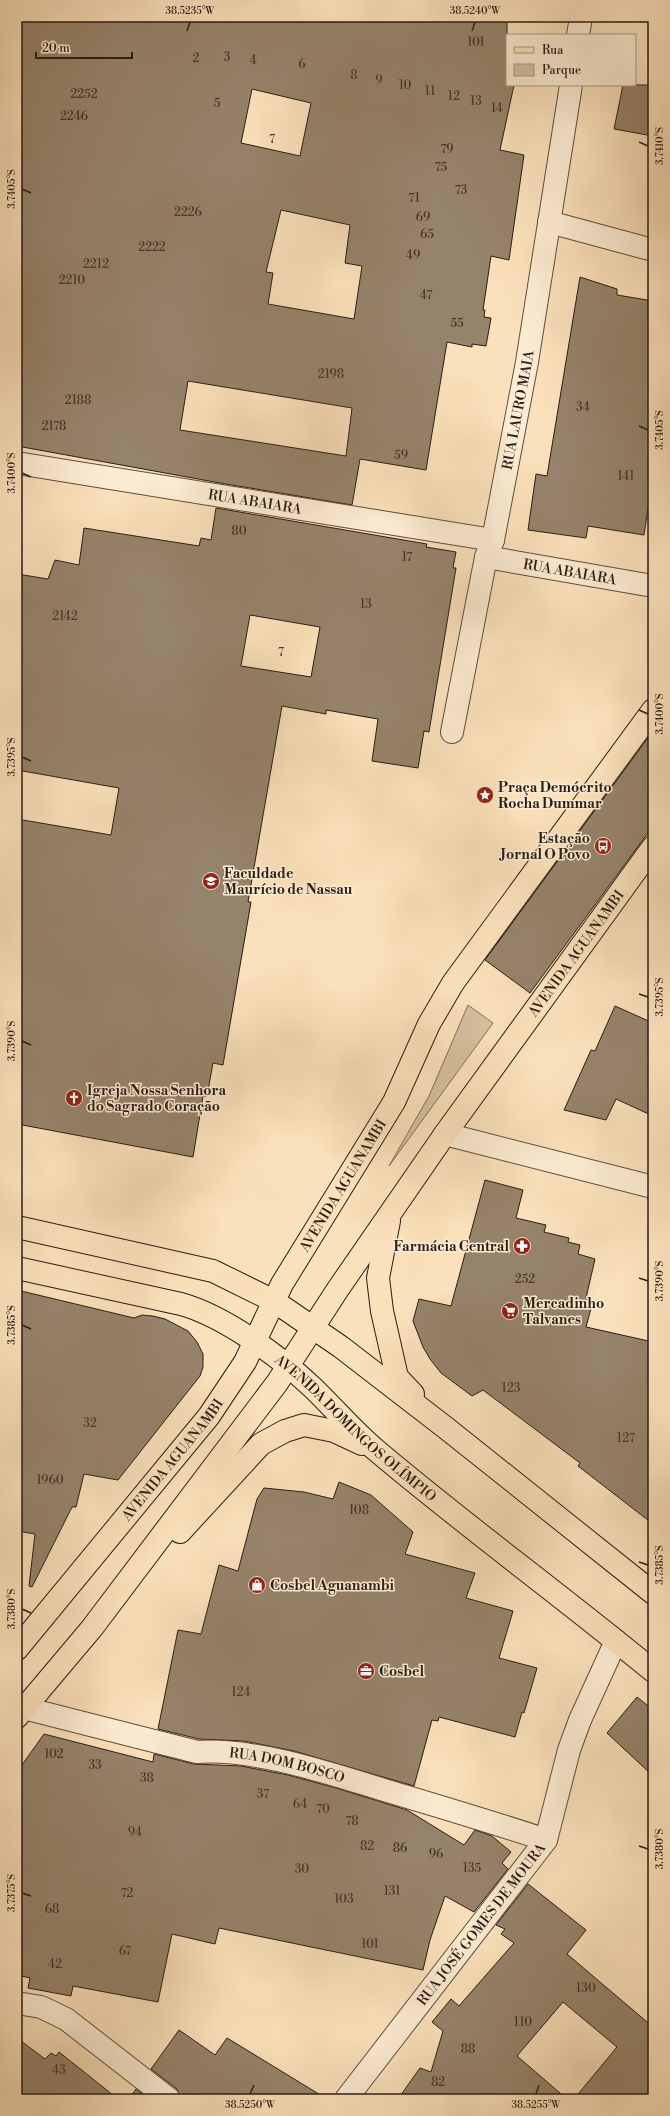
<svg xmlns="http://www.w3.org/2000/svg" width="670" height="2116" viewBox="0 0 670 2116" font-family="'Libre Bodoni',serif">
<style>
.green{fill:#d7c09f;stroke:#806e5a}
.building{fill:#96836b;stroke:#291d15;fill-rule:evenodd}
.lines{fill:none;stroke-linecap:round;stroke-linejoin:round}
.minor-casing{stroke:#5e4e3e;stroke-width:24}
.major-casing{stroke:#291d15;stroke-width:24}
.minor{stroke:#fcecd3;stroke-width:22}
.major{stroke:#fbe1bb;stroke-width:22}
.ticks{fill:none;stroke:#291d15;stroke-width:1.5}
.labels{text-anchor:middle;stroke-width:3;stroke-linejoin:round;paint-order:stroke}
.number-label{font-size:12px;fill:#44362a}
.street-label{font-size:14px;fill:#291d15;stroke:#fcecd3}
.poi-label{font-size:14px;font-weight:bold;fill:#291d15;stroke:#fcecd3;text-anchor:start}
.neatline{fill:none;stroke:#291d15;stroke-width:1.5}
.ticks-label{font-size:10px;text-anchor:middle;fill:#291d15}
</style>
<rect width="100%" height="100%" fill="#fbe1bb"/>
<filter id="stains"><feTurbulence type="fractalNoise" baseFrequency=".005" numOctaves="4"/><feColorMatrix values="0 0 0 0 .2 0 0 0 0 .09 0 0 0 0 .02 0 0 0 .5 -.17"/></filter>
<radialGradient id="worn" r=".72"><stop offset=".6" stop-color="#630" stop-opacity="0"/><stop offset="1" stop-color="#630" stop-opacity=".3"/></radialGradient>
<polygon class="green" points="468,1005 493,1023 389,1166 429,1096"/>
<g class="building">
<path d="M 17,17 L 507,17 L 507,85 L 514,85 L 500,150 L 524,155 L 509,260 L 491,256 L 483,310 L 485,310 L 484,317 L 491,318 L 486,346 L 472,344 L 472,347 L 447,342 L 426,470 L 360,459 L 352,505 L 220,483 L 17,446 ZM 252,89 L 311,103 L 300,156 L 241,143 ZM 281,210 L 350,225 L 345,263 L 362,266 L 354,319 L 268,304 L 273,273 L 266,272 ZM 188,381 L 352,408 L 346,456 L 180,430 Z"/>
<polygon points="623,85 653,85 653,136 614,129"/>
<polygon points="580,277 617,289 617,295 653,301 653,474 644,535 588,526 586,538 528,530 536,474 547,476"/>
<path d="M 216,508 L 427,544 L 426,547 L 456,552 L 453,568 L 456,568 L 429,732 L 424,731 L 418,768 L 372,761 L 378,719 L 326,710 L 326,714 L 282,706 L 248,902 L 251,902 L 223,1065 L 213,1063 L 207,1096 L 203,1096 L 193,1157 L 17,1124 L 17,819 L 111,835 L 119,788 L 17,770 L 17,574 L 48,579 L 55,560 L 79,565 L 84,528 L 199,546 L 201,538 L 211,540 ZM 250,615 L 320,627 L 311,677 L 241,666 Z"/>
<polygon points="653,731 653,826 530,993 485,960"/>
<polygon points="615,1006 653,1023 653,1116 616,1099 606,1120 564,1110 591,1050 595,1051"/>
<polygon points="485,1180 523,1190 516,1218 546,1225 544,1232 569,1238 568,1242 580,1245 578,1254 595,1259 586,1298 593,1301 586,1327 653,1342 653,1524 578,1466 580,1463 483,1390 472,1396 441,1373 430,1359 423,1347 413,1321 419,1299 451,1306"/>
<polygon points="17,1290 134,1318 142,1315 153,1316 165,1319 188,1331 197,1342 203,1354 203,1367 200,1376 118,1480 84,1474 76,1507 72,1507 32,1587 29,1586 35,1534 17,1531"/>
<polygon points="339,1482 371,1495 413,1532 405,1554 475,1573 466,1598 513,1611 499,1658 537,1668 524,1713 522,1712 515,1737 439,1717 438,1721 432,1720 414,1786 294,1751 244,1741 199,1739 158,1729 178,1630 201,1634 219,1565 238,1571 257,1499 264,1488 304,1492 333,1499"/>
<polygon points="637,1697 653,1710 653,1776 607,1733"/>
<polygon points="44,1734 153,1762 154,1754 194,1764 241,1766 288,1775 336,1788 407,1810 464,1845 475,1830 492,1836 511,1852 502,1863 508,1869 474,1912 445,1896 430,1940 423,1970 219,1928 215,1944 172,1934 158,2002 73,1986 71,1996 28,1988 30,1978 17,1975 17,1772"/>
<polygon points="528,1884 586,1930 567,1954 653,2027 653,2099 574,2099 617,2047 563,2002 517,2056 567,2099 398,2099 420,2068 431,2072 443,2031 432,2022 451,1999 459,2006 514,1943 501,1934 505,1929 496,1925"/>
<polygon points="179,2030 215,2055 227,2038 327,2099 181,2099 177,2089 151,2069"/>
<polygon points="17,2038 45,2059 51,2053 56,2056 59,2052 118,2099 17,2099"/>
<polygon points="136,2089 149,2099 129,2099"/>
</g>
<g class="lines">
<g class="minor-casing">
<g id="minor">
<polyline points="578,35 581,17"/>
<polyline points="549,222 653,250"/>
<path id="s1" d="M 17,463 L 493,540"/>
<path id="s2" d="M 486,557 L 653,586"/>
<path id="s3" d="M 452,732 L 486,557 L 493,540 L 527,362 L 571,85"/>
<polyline points="445,1134 653,1187"/>
<path id="s4" d="M 24,1708 L 197,1752 C 255,1748 328,1773 384,1790 C 438,1806 492,1822 546,1840"/>
<polyline points="17,2003 41,2007 66,2019 169,2099"/>
<path id="s5" d="M 346,2099 L 546,1840 L 569,1750 L 580,1720 L 616,1641"/>
</g>
</g>
<g class="major-casing">
<g id="major">
<polyline points="389,1221 378,1278 382,1311 397,1377 413,1394"/>
<polyline points="17,1227 213,1271 274,1301 341,1347 446,1428 653,1593"/>
<path id="s6" d="M 17,1268 L 181,1304 C 224,1316 279,1356 312,1387 C 334,1408 354,1432 377,1451 C 467,1527 562,1596 653,1671"/>
<polyline points="180,1532 261,1444 285,1431 304,1425 334,1431 362,1444"/>
<path id="s7" d="M 17,1649 L 209,1416 L 245,1362 L 282,1284 L 394,1102 L 429,1024 L 453,983 L 653,710"/>
<path id="s8" d="M 17,1717 L 92,1628 L 277,1383 L 338,1289 L 445,1134 L 653,847"/>
</g>
</g>
<use href="#minor" class="minor"/>
<use href="#major" class="major"/>
</g>
<path class="ticks" d="M 187,31 L 190,22M 472,31 L 475,22M 639,142 L 648,146M 22,189 L 31,193M 639,426 L 648,430M 22,473 L 31,477M 639,710 L 648,714M 22,757 L 31,761M 639,994 L 648,997M 22,1041 L 31,1045M 639,1278 L 648,1281M 22,1325 L 31,1329M 639,1562 L 648,1565M 22,1609 L 31,1613M 639,1846 L 648,1849M 22,1893 L 31,1896M 250,2094 L 254,2085M 536,2094 L 539,2085"/>
<defs>
<g id="sight-disc" transform="scale(0.9)"><circle r="9.5" fill="#8f2418" stroke="#fcecd3"/><path d="M0-6L1.8-2.2L6-1.7L2.9 1.2L3.7 5.4L0 3.3L-3.7 5.4L-2.9 1.2L-6-1.7L-1.8-2.2Z" fill="#fff"/></g>
<g id="bus-disc" transform="scale(0.9)"><circle r="9.5" fill="#8f2418" stroke="#fcecd3"/><path d="M-5-6H5V4H4V6H2V4H-2V6H-4V4H-5ZM-3.5-4V0h7V-4ZM-3.5 1.2v1.5H-2V1.2ZM2 1.2v1.5H3.5V1.2Z" fill="#fff"/></g>
<g id="university-disc" transform="scale(0.9)"><circle r="9.5" fill="#8f2418" stroke="#fcecd3"/><path d="M0-5L7-2L0 1L-7-2ZM-4 1L0 2.5L4 1V4Q0 6-4 4Z" fill="#fff"/></g>
<g id="church-disc" transform="scale(0.9)"><circle r="9.5" fill="#8f2418" stroke="#fcecd3"/><path d="M-1.2-6h2.4v3.5h3.3v2.4h-3.3V6h-2.4V-.1h-3.3v-2.4h3.3Z" fill="#fff"/></g>
<g id="pharmacy-disc" transform="scale(0.9)"><circle r="9.5" fill="#8f2418" stroke="#fcecd3"/><path d="M-2-6h4v4h4v4h-4v4h-4v-4h-4v-4h4Z" fill="#fff"/></g>
<g id="supermarket-disc" transform="scale(0.9)"><circle r="9.5" fill="#8f2418" stroke="#fcecd3"/><path d="M-6-5.5h2.5l.6 2H6L4.5 2H-2.5L-4.4-4H-6ZM-1.5 3.2a1.3 1.3 0 1 0 .1 0ZM3 3.2a1.3 1.3 0 1 0 .1 0Z" fill="#fff"/></g>
<g id="shop-disc" transform="scale(0.9)"><circle r="9.5" fill="#8f2418" stroke="#fcecd3"/><path d="M-5-2.5h2.3a2.7 3.5 0 0 1 5.4 0H5L5.5 6h-11ZM-1.5-2.5h3a1.5 2.3 0 0 0-3 0Z" fill="#fff"/></g>
<g id="office-disc" transform="scale(0.9)"><circle r="9.5" fill="#8f2418" stroke="#fcecd3"/><path d="M-6-3h4V-5.5h4V-3h4V5H-6ZM-1-4.5V-3h2v-1.5ZM-6 0V1H6V0Z" fill="#fff"/></g>
</defs>
<g fill-rule="evenodd">
<use href="#sight-disc" x="485" y="795"/>
<use href="#bus-disc" x="603" y="846"/>
<use href="#university-disc" x="211" y="881"/>
<use href="#church-disc" x="74" y="1098"/>
<use href="#pharmacy-disc" x="522" y="1246"/>
<use href="#supermarket-disc" x="510" y="1311"/>
<use href="#shop-disc" x="257" y="1585"/>
<use href="#office-disc" x="366" y="1671"/>
</g>
<g class="labels">
<g class="number-label">
<text x="476" y="46">101</text>
<text x="227" y="61">3</text>
<text x="196" y="62">2</text>
<text x="253" y="64">4</text>
<text x="302" y="68">6</text>
<text x="354" y="79">8</text>
<text x="379" y="84">9</text>
<text x="405" y="89">10</text>
<text x="430" y="95">11</text>
<text x="84" y="98">2252</text>
<text x="454" y="100">12</text>
<text x="476" y="105">13</text>
<text x="217" y="107">5</text>
<text x="497" y="112">14</text>
<text x="74" y="120">2246</text>
<text x="272" y="143">7</text>
<text x="447" y="153">79</text>
<text x="441" y="171">75</text>
<text x="461" y="194">73</text>
<text x="414" y="202">71</text>
<text x="188" y="216">2226</text>
<text x="423" y="221">69</text>
<text x="427" y="238">65</text>
<text x="152" y="251">2222</text>
<text x="413" y="259">49</text>
<text x="96" y="268">2212</text>
<text x="72" y="284">2210</text>
<text x="426" y="299">47</text>
<text x="457" y="327">55</text>
<text x="331" y="378">2198</text>
<text x="78" y="404">2188</text>
<text x="583" y="411">34</text>
<text x="54" y="430">2178</text>
<text x="401" y="459">59</text>
<text x="626" y="480">141</text>
<text x="239" y="535">80</text>
<text x="407" y="561">17</text>
<text x="366" y="608">13</text>
<text x="65" y="620">2142</text>
<text x="281" y="656">7</text>
<text x="525" y="1283">252</text>
<text x="511" y="1392">123</text>
<text x="90" y="1427">32</text>
<text x="626" y="1442">127</text>
<text x="50" y="1484">1960</text>
<text x="359" y="1514">108</text>
<text x="241" y="1696">124</text>
<text x="54" y="1758">102</text>
<text x="95" y="1769">33</text>
<text x="147" y="1782">38</text>
<text x="263" y="1798">37</text>
<text x="300" y="1808">64</text>
<text x="323" y="1813">70</text>
<text x="352" y="1825">78</text>
<text x="135" y="1836">94</text>
<text x="367" y="1850">82</text>
<text x="400" y="1852">86</text>
<text x="436" y="1858">96</text>
<text x="472" y="1872">135</text>
<text x="302" y="1873">30</text>
<text x="392" y="1895">131</text>
<text x="127" y="1897">72</text>
<text x="344" y="1903">103</text>
<text x="52" y="1913">68</text>
<text x="370" y="1948">101</text>
<text x="125" y="1955">67</text>
<text x="55" y="1968">42</text>
<text x="586" y="1992">130</text>
<text x="523" y="2026">110</text>
<text x="468" y="2053">88</text>
<text x="59" y="2074">43</text>
<text x="438" y="2086">82</text>
</g>
<g class="street-label">
<text dy="5" stroke="none"><textPath href="#s3" startOffset="329">RUA LAURO MAIA</textPath></text>
<text dy="5" stroke="none"><textPath href="#s1" startOffset="241">RUA ABAIARA</textPath></text>
<text dy="5" stroke="none"><textPath href="#s2" startOffset="85">RUA ABAIARA</textPath></text>
<text dy="5" stroke="none"><textPath href="#s8" startOffset="947">AVENIDA AGUANAMBI</textPath></text>
<text dy="5" stroke="none"><textPath href="#s7" startOffset="569">AVENIDA AGUANAMBI</textPath></text>
<text dy="5" stroke="none"><textPath href="#s6" startOffset="384">AVENIDA DOMINGOS OLÍMPIO</textPath></text>
<text dy="5" stroke="none"><textPath href="#s7" startOffset="245">AVENIDA AGUANAMBI</textPath></text>
<text dy="5" stroke="none"><textPath href="#s4" startOffset="270">RUA DOM BOSCO</textPath></text>
<text dy="5" stroke="none"><textPath href="#s5" startOffset="221">RUA JOSÉ GOMES DE MOURA</textPath></text>
</g>
<g class="poi-label">
<text x="498" y="792">Praça Demócrito<tspan x="498" dy="16">Rocha Dummar</tspan></text>
<text x="590" y="843" text-anchor="end">Estação<tspan x="590" dy="16">Jornal O Povo</tspan></text>
<text x="224" y="878">Faculdade<tspan x="224" dy="16">Maurício de Nassau</tspan></text>
<text x="87" y="1095">Igreja Nossa Senhora<tspan x="87" dy="16">do Sagrado Coração</tspan></text>
<text x="509" y="1251" text-anchor="end">Farmácia Central</text>
<text x="523" y="1308">Mercadinho<tspan x="523" dy="16">Talvanes</tspan></text>
<text x="270" y="1590">Cosbel Aguanambi</text>
<text x="379" y="1676">Cosbel</text>
</g>
</g>
<rect width="670" height="2116" fill="none" stroke="#fbe1bb" stroke-width="44"/>
<rect x="506" y="34" width="130" height="52" fill="#fcecd3" stroke="#a89987"/>
<rect x="514" y="47" width="20" height="6" fill="#fbe1bb" stroke="#a89987"/>
<text x="542" y="54" font-size="12" fill="#291d15">Rua</text>
<rect x="514" y="64" width="20" height="12" fill="#d7c09f" stroke="#a89987"/>
<text x="542" y="74" font-size="12" fill="#291d15">Parque</text>
<path d="M36 52v6h96v-6" fill="none" stroke="#291d15" stroke-width="2"/>
<text x="42" y="52" font-size="12" fill="#291d15" stroke="#fcecd3" stroke-width="3" paint-order="stroke">20 m</text>
<rect x="22" y="22" width="626" height="2072" class="neatline"/>
<g class="ticks-label">
<text x="190" y="14">38.5235°W</text>
<text x="475" y="14">38.5240°W</text>
<text transform="translate(659 146) rotate(-90)" y="4">3.7410°S</text>
<text transform="translate(11 189) rotate(-90)" y="4">3.7405°S</text>
<text transform="translate(659 430) rotate(-90)" y="4">3.7405°S</text>
<text transform="translate(11 473) rotate(-90)" y="4">3.7400°S</text>
<text transform="translate(659 714) rotate(-90)" y="4">3.7400°S</text>
<text transform="translate(11 757) rotate(-90)" y="4">3.7395°S</text>
<text transform="translate(659 997) rotate(-90)" y="4">3.7395°S</text>
<text transform="translate(11 1041) rotate(-90)" y="4">3.7390°S</text>
<text transform="translate(659 1281) rotate(-90)" y="4">3.7390°S</text>
<text transform="translate(11 1325) rotate(-90)" y="4">3.7385°S</text>
<text transform="translate(659 1565) rotate(-90)" y="4">3.7385°S</text>
<text transform="translate(11 1609) rotate(-90)" y="4">3.7380°S</text>
<text transform="translate(659 1849) rotate(-90)" y="4">3.7380°S</text>
<text transform="translate(11 1893) rotate(-90)" y="4">3.7375°S</text>
<text x="250" y="2108">38.5250°W</text>
<text x="536" y="2108">38.5255°W</text>
</g>
<rect width="100%" height="100%" filter="url(#stains)"/>
<rect width="100%" height="100%" fill="url(#worn)"/>
</svg>
